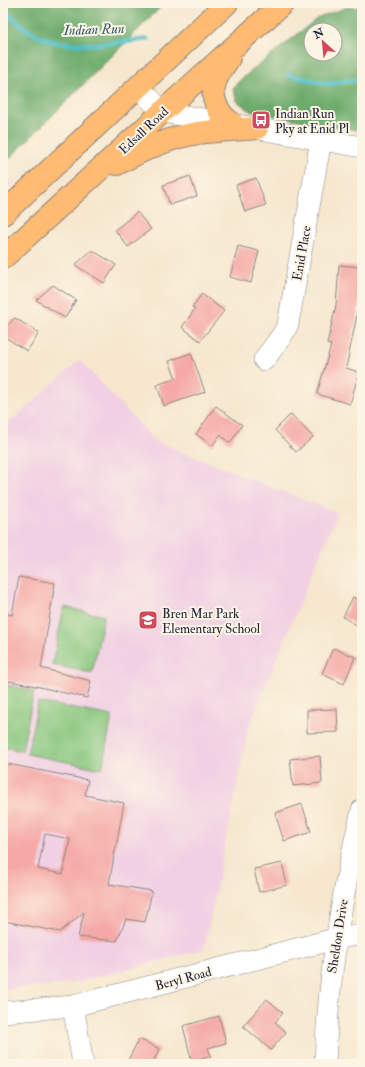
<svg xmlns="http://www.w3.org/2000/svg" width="365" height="1067" viewBox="0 0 365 1067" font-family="'IM FELL Double Pica',serif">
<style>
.built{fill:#f1d0e3}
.green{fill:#87c67d;stroke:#54745c}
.forest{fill:#6dab6c;stroke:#486654;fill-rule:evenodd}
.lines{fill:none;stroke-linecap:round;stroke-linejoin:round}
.stream{stroke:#4fbec5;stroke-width:5}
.building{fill:#f5a8a6;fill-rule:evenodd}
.minor-casing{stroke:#8c8484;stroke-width:22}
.major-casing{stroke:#8c8484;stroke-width:24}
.minor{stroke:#fff;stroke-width:21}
.major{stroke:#febb71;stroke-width:22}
.labels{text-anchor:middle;stroke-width:4;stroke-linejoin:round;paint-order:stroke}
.poi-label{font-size:13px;fill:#22223b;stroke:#fcf5e5;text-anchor:start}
.street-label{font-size:13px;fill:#22223b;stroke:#fcf5e5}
.water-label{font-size:14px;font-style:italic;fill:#32596b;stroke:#fcf5e5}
</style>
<rect width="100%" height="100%" fill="#fcf5e5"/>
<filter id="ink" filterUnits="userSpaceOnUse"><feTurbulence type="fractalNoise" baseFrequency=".025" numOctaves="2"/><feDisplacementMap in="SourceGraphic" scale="8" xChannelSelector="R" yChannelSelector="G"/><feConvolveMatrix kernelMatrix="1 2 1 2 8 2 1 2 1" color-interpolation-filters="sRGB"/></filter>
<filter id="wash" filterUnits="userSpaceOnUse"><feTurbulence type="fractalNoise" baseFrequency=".012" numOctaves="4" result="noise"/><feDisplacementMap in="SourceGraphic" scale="16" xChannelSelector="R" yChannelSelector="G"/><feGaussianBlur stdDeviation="0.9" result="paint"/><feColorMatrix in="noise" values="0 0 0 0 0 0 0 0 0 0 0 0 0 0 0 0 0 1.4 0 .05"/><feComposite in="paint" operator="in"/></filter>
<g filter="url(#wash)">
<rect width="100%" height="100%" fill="#f6e7ce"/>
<g class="built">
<polygon points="3,179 14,182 3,191"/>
<polygon points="80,360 155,441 337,513 249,726 204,949 78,982 48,986 3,989 3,428"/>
</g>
<g class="green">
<polygon points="64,607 104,616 92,673 52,665"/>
<polygon points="3,684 34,691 22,751 3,747"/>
<polygon points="38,702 112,716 102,769 27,754"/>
</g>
<g class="forest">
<polygon points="3,3 165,3 3,165"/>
<path d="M 362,7 L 362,131 L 252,112 L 237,101 L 233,88 L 240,80 L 319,17 L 345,8 ZM 311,30 L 335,30 L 335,54 L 311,54 Z"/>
</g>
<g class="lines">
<g class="stream">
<path d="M 3,10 C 16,20 27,32 43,38 C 68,49 120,43 147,39"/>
<polyline points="288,75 328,84 362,79"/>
</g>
</g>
<g id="blocks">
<g class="building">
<polygon points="190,176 197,196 170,205 163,185"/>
<polygon points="256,178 266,205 245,212 236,185"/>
<polygon points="137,212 151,229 128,247 115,230"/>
<polygon points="238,246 259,251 251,283 230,277"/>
<polygon points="92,250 116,265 104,283 75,265"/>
<polygon points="339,265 362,267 360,300 346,368 359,372 350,404 317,394 331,345 327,344 336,305"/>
<polygon points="53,285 76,300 65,318 36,300"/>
<polygon points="202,294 224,311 200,341 182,327 195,309 192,307"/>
<polygon points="15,318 39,333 27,351 3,336 3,329"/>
<polygon points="191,353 205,392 164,406 157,385 176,378 169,361"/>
<polygon points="216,406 242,425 230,443 220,435 212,446 196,434"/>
<polygon points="291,414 313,437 296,452 275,430"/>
<polygon points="19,577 55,583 41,668 91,681 87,698 31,685 3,680 3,613 12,615"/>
<polygon points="353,597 362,602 362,628 343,617"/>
<polygon points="333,648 355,657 344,684 322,674"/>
<polygon points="337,709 338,732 307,733 307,710"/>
<polygon points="320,756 322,783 293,786 290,759"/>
<path d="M 3,763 L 88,780 L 85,795 L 124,803 L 109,884 L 152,891 L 145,922 L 126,919 L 117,941 L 78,937 L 84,912 L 60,932 L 9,922 L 3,916 L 4,908 L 3,907 ZM 45,834 L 70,839 L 63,874 L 38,869 Z"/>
<polygon points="302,804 311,832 284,841 275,813"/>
<polygon points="282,863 287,885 259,892 254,869"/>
<polygon points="267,999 283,1013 275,1022 286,1032 271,1050 243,1026"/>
<polygon points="219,1016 226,1043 208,1048 211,1056 192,1062 183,1026"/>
<polygon points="139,1039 160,1049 152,1064 126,1064"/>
</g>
</g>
</g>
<g filter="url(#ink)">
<use href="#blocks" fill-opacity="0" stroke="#8c8484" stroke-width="1"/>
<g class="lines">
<g class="minor-casing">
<g id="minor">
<polyline points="138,87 163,112 362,147"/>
<polyline points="264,360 283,334 288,324 321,140"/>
<polyline points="73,1006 83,1064"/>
<polyline points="3,1012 73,1006 335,939 362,934"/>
<path d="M 325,1064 C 328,976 341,895 362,810"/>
</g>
</g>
<g class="major-casing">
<g id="major">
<path d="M 229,58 C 225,65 219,72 216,80 C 209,97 218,115 233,124"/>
<path d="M 117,164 C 142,150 170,137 198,133 C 218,130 237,130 257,128"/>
<polyline points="3,214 227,3"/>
<polyline points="3,258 195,82 283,3"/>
</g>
</g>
<use href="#minor" class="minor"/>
<use href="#major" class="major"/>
</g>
</g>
<defs>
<g id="bus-square" transform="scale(1)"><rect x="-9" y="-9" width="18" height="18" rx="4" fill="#d1495b" stroke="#fcf5e5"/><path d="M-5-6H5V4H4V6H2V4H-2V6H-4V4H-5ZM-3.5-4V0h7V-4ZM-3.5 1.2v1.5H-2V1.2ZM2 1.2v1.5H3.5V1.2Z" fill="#fff"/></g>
<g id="school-square" transform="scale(1)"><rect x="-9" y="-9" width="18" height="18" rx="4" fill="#d1495b" stroke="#fcf5e5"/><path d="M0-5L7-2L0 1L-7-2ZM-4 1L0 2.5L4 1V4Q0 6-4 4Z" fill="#fff"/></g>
</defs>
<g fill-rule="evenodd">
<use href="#bus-square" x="261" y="120"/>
<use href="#school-square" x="148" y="620"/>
</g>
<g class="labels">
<g class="poi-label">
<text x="275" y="118">Indian Run<tspan x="275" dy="15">Pky at Enid Pl</tspan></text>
<text x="162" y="618">Bren Mar Park<tspan x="162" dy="15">Elementary School</tspan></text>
</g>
<g class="street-label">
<text transform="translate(143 130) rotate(-43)" y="5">Edsall Road</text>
<text transform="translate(301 253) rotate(-80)" y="5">Enid Place</text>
<text transform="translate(337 936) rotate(-81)" y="5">Sheldon Drive</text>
<text transform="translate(183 978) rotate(-15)" y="5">Beryl Road</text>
</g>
<g class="water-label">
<text transform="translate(94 29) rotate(-2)" y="5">Indian Run</text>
</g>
</g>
<rect width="365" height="1067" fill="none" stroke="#fcf5e5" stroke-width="16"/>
<g transform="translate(323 42) rotate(333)"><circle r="19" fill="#fcf5e5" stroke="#a5a1a1"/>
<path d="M0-3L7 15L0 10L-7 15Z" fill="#d1495b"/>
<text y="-6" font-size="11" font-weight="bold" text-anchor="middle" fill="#22223b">N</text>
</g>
</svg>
